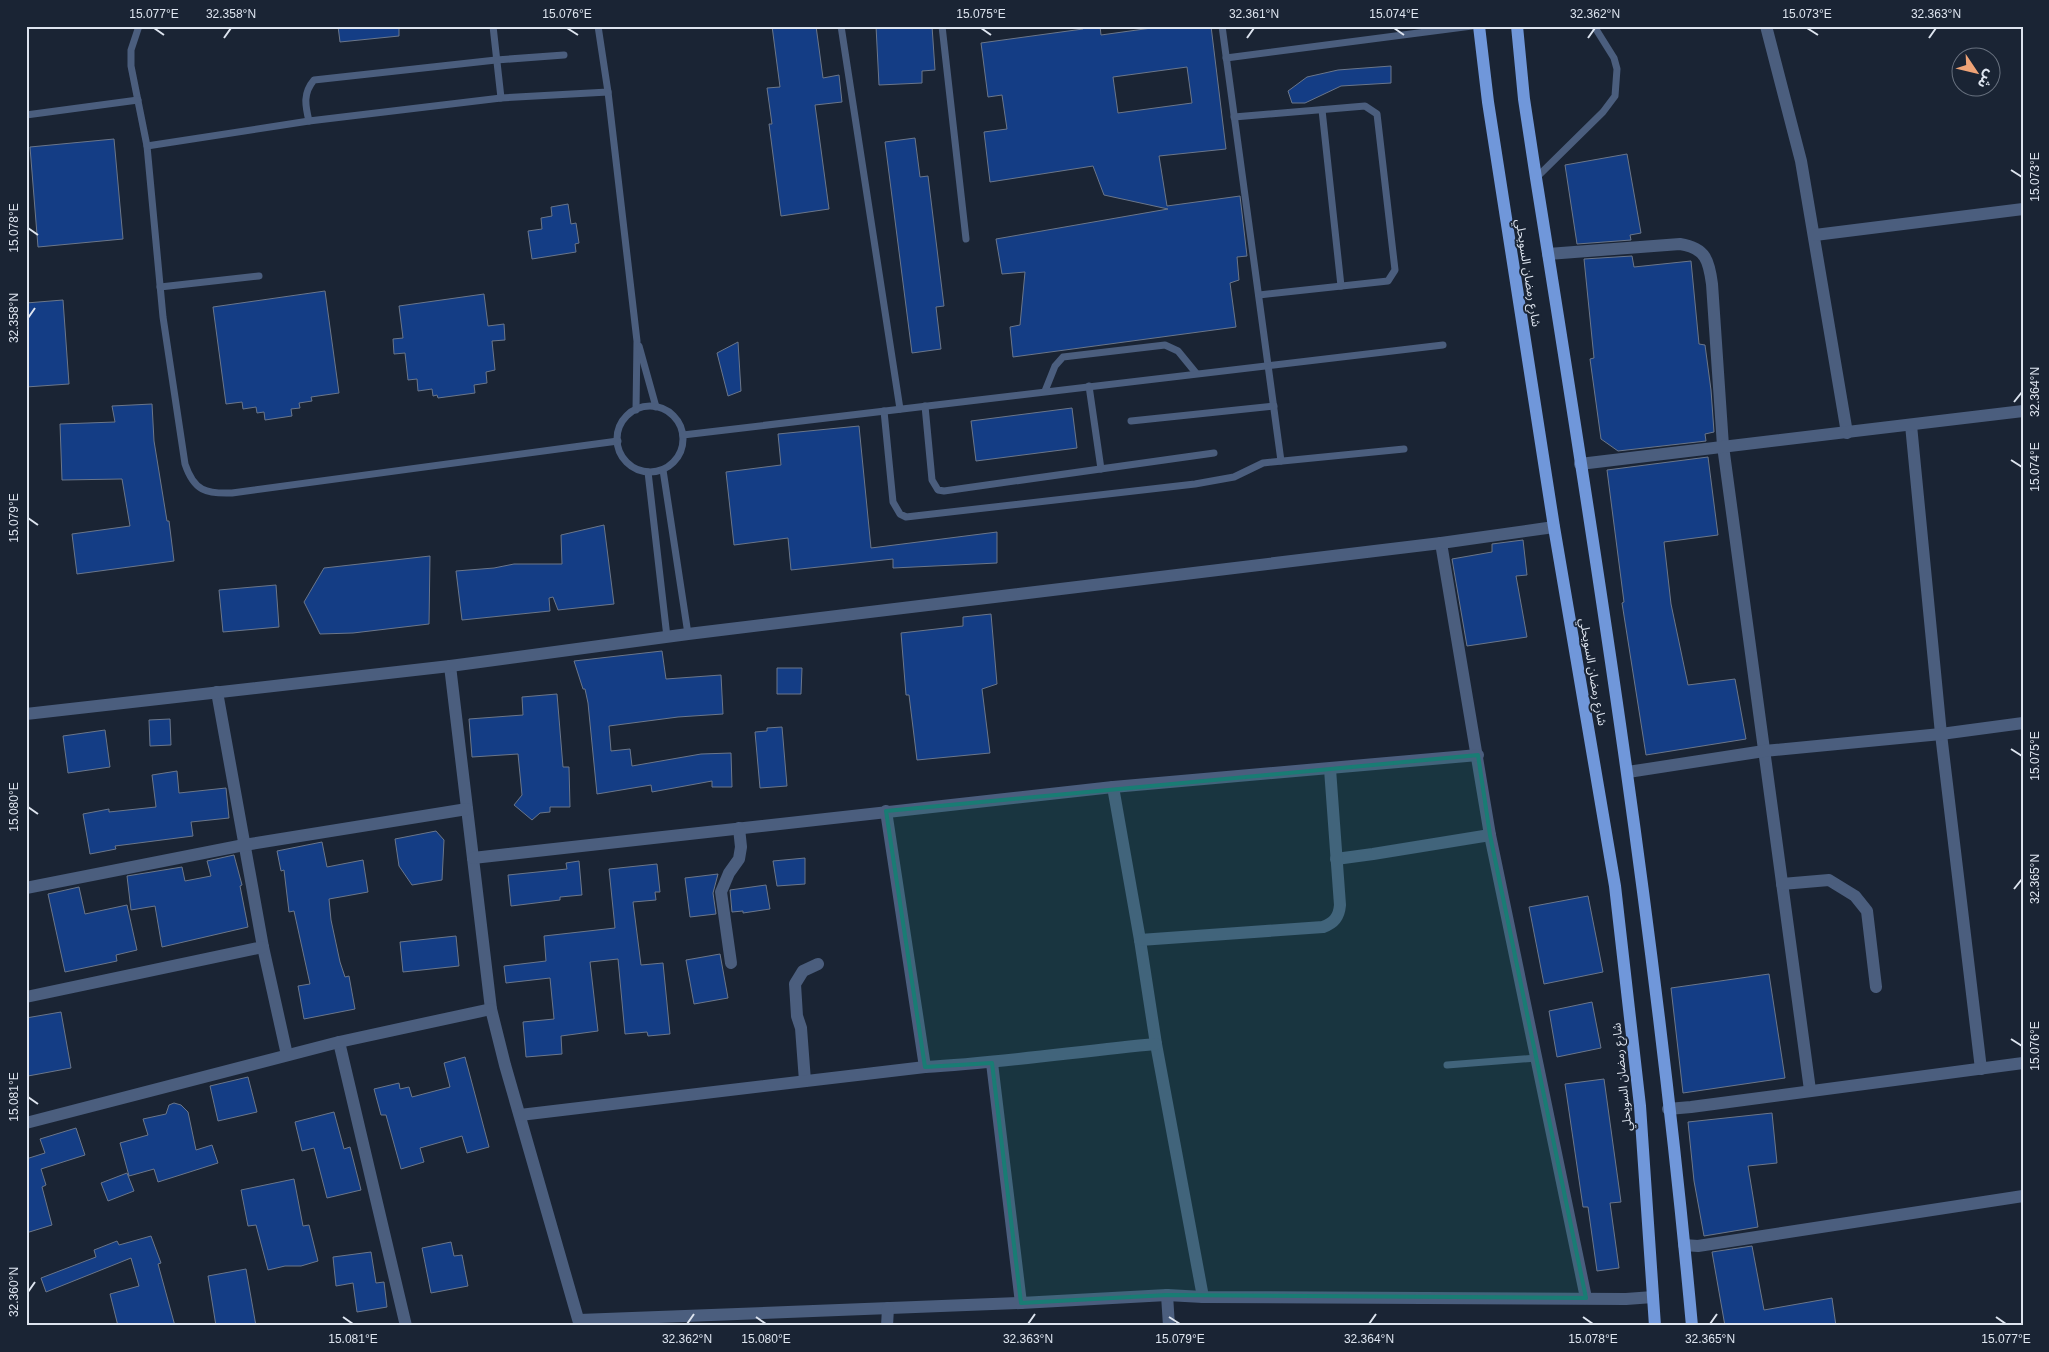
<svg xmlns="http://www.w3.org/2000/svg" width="2049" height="1352" viewBox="0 0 2049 1352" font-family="Arial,'Noto Sans Arabic',sans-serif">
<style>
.building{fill:#143d85;stroke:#6a768a;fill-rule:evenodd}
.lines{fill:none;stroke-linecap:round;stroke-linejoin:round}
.service{stroke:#4b5e7e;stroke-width:7}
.minor{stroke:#4b5e7e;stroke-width:12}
.primary{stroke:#7097da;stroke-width:12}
.marked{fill:#197c74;fill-opacity:0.2;stroke:#197c74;stroke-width:4;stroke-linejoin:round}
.ticks{fill:none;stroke:#dde4ef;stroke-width:2}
.labels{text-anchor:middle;stroke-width:4;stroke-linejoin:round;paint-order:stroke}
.street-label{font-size:12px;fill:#dde4ef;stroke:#1a2434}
.neatline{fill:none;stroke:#dde4ef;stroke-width:2}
.ticks-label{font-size:12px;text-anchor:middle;fill:#dde4ef}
</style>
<rect width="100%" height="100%" fill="#1a2434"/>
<g class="building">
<polygon points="338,26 399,26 399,36 340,42"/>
<polygon points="772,26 816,26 823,78 839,75 842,102 815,105 829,209 781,216 769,124 772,124 767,88 780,87"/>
<polygon points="876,26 932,26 935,70 922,71 922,83 879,85"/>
<path d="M 1082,26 L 1100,26 L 1101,35 L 1166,26 L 1211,26 L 1226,149 L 1159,156 L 1167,206 L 1240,196 L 1247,256 L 1237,257 L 1239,280 L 1230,283 L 1236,327 L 1013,357 L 1010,327 L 1020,325 L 1025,272 L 1002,274 L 996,239 L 1168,209 L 1104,195 L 1093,166 L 990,182 L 984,132 L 1007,129 L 1002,95 L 988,97 L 981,43 L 1083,29 ZM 1187,67 L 1192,103 L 1118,113 L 1113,77 Z"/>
<polygon points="1391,66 1391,83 1341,86 1305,103 1292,103 1288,91 1307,77 1338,70"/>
<polygon points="915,138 920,177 928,176 944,306 936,307 941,349 912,353 885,142"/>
<polygon points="114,139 123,239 38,247 30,147"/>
<polygon points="1627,154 1641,233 1630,235 1631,240 1577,244 1565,165"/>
<polygon points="568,204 571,224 576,223 579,243 575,244 576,252 532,259 528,231 542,229 541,218 552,216 551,207"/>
<polygon points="1632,256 1634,267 1691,261 1699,344 1705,345 1711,390 1714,432 1705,434 1706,441 1618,451 1601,439 1590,359 1594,358 1584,259"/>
<polygon points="325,291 339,393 311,397 312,401 299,403 300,408 291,409 292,416 265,420 264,412 257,413 256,407 243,409 242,402 226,404 213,307"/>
<polygon points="484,294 488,326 504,324 505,340 492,341 495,370 486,372 487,383 474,385 475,393 438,398 437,395 433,396 432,389 418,391 417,379 408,380 405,353 394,354 393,339 403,338 399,306"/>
<polygon points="63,300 69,384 26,387 26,303"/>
<polygon points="738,342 741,391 728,396 717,353"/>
<polygon points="152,404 154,441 167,521 169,521 174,561 77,574 72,534 130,526 122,479 62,480 60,424 115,422 112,406"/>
<polygon points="1072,408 1077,448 976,461 971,421"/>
<polygon points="859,426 871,548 997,532 997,563 893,568 893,559 791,570 788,538 734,545 726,472 781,465 778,434"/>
<polygon points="1708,457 1718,535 1664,542 1671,604 1688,685 1735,679 1746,739 1646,755 1622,603 1624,602 1607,470"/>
<polygon points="604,525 614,604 558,610 553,597 549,598 550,611 462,620 456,571 494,568 514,564 562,564 561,535"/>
<polygon points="1523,540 1527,575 1516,576 1527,637 1467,646 1452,559 1492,552 1492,544"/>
<polygon points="430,556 429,624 353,633 320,634 304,602 324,568"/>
<polygon points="276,585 279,627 223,632 219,590"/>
<polygon points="991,614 997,684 982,689 990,753 917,760 909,695 906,695 901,633 963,626 963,617"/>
<polygon points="662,651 666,679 721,675 723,714 678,717 609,726 611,751 630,749 632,766 701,754 731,753 732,787 712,787 712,781 652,792 651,785 597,794 588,703 585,689 583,689 574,661"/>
<polygon points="777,668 802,668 801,694 777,694"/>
<polygon points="557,694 563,767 569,767 570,807 550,807 550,812 540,813 532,820 514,805 522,795 518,754 472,757 469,719 523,715 522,697"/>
<polygon points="170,719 171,745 150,746 149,720"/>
<polygon points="782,727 787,786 760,788 755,732 767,731 767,728"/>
<polygon points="105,730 110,767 68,773 63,736"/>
<polygon points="177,771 179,793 226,788 229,818 191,822 193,836 115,846 116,849 90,854 83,814 109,809 109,812 156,807 152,775"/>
<polygon points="436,831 444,840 442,880 412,885 399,866 395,839"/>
<polygon points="322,842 327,867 363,860 368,892 329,899 331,920 340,962 345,977 349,976 355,1009 304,1019 298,986 310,984 294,911 289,912 284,870 281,871 277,851"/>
<polygon points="234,855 242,885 240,886 248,927 162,947 155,906 131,910 127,876 182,867 185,881 211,876 207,861"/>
<polygon points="805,858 805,884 777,886 773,861"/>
<polygon points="579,861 582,895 560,897 560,900 511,906 508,875 567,869 566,863"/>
<polygon points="657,864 660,892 655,892 656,900 633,902 641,965 663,963 670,1034 648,1036 647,1032 625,1034 618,959 590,962 598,1031 561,1036 562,1054 526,1057 523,1022 554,1019 550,978 506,983 504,966 546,961 544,936 615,928 609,869"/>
<polygon points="718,874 713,893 716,914 690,917 685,878"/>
<polygon points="766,885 770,909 743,913 743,911 732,912 730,890"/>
<polygon points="79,887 85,914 127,905 137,950 116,955 117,961 65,972 48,894"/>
<polygon points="1588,896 1603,972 1544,984 1529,907"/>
<polygon points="456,936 459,966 403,972 400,942"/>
<polygon points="720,954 728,998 694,1004 686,960"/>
<polygon points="1769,974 1785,1078 1683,1093 1671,988"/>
<polygon points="1592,1002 1601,1048 1557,1057 1549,1011"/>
<polygon points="61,1012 71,1068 28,1076 26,1018"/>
<polygon points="465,1057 489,1147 467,1153 462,1136 420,1148 424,1162 401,1169 386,1115 381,1115 374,1089 399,1083 400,1089 409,1087 412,1097 450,1087 444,1063"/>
<polygon points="248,1077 257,1112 218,1121 210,1086"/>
<polygon points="1604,1079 1621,1202 1610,1203 1619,1268 1597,1271 1588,1207 1583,1207 1565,1084"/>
<polygon points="174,1103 181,1105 188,1112 196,1150 212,1145 218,1163 158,1182 154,1169 129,1176 120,1143 148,1135 143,1119 166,1114 169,1105"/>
<polygon points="334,1112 344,1149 350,1147 361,1190 327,1198 314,1148 302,1151 295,1122"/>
<polygon points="1772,1113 1777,1163 1748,1166 1758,1227 1704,1236 1694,1181 1688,1122"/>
<polygon points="76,1128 85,1155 41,1169 46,1185 42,1187 52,1225 26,1233 26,1159 45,1153 40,1139"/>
<polygon points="127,1173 134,1191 108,1201 101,1183"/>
<polygon points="294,1179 303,1226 309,1225 318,1261 301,1266 285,1266 268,1270 256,1225 248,1226 241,1190"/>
<polygon points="151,1236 161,1263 158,1264 175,1326 118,1326 110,1294 139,1286 131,1258 46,1292 41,1278 96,1257 94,1250 117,1241 119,1245"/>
<polygon points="451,1242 454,1256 462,1255 468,1286 431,1293 422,1248"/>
<polygon points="1752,1246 1764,1310 1832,1298 1836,1326 1725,1326 1712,1252"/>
<polygon points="371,1252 376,1283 384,1282 387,1307 357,1312 353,1283 336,1286 333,1257"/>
<polygon points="246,1269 256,1326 216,1326 208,1276"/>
</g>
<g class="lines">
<g class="service">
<path d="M 139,26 L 131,50 L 131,66 L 147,146 L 163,317 L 185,464 C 194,491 206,494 232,493 L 618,441"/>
<polyline points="493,26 501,98"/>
<polyline points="598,26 608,92 637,341 636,410"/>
<polyline points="841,26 900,409"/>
<polyline points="942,26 966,239"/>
<polyline points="1222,26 1281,461"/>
<polyline points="1226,58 1472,26"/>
<polyline points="1322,110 1341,286"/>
<polyline points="26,115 138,100"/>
<polyline points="1234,117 1365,106 1377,114 1395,270 1388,281 1259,295"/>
<path d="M 309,121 C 305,105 303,93 314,80 L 496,60 L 564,55"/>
<polyline points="147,146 309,121 501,98 608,92"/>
<polyline points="1536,178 1603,112 1615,96 1617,69 1614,58 1594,26"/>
<polyline points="160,287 259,276"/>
<polyline points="639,346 656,407"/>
<polyline points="1089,386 1101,469"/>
<polyline points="1045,391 1055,366 1063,357 1165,345 1178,351 1196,373"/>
<polyline points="925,406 932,480 938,490 944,491 1214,453"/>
<circle cx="650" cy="439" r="33"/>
<polyline points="884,411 893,502 900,514 906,517 1195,484 1234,477 1263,463 1404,449"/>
<polyline points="1131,421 1274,406"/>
<polyline points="683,435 1443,345"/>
<polyline points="663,470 688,634"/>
<polyline points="648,472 667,637"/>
<polyline points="1447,1065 1537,1058"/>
</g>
<g class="minor">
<polyline points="1766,26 1801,161 1847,433"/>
<polyline points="1815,235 2023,209"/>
<path d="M 1548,254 L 1680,244 C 1706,248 1709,261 1712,284 L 1723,446 L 1810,1090"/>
<polyline points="1911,425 1941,734 1981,1069"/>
<polyline points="1580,464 2023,411"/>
<polyline points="1441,543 1490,835 1586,1298"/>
<polyline points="450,666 491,1009 505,1065 580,1326"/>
<polyline points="217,692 263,947 287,1055"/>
<polyline points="26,714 450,666 688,634 1441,543 1554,527"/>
<polyline points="1628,772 1764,751 1941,734 2023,723"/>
<polyline points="1113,787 1140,940 1156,1044 1203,1297"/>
<polyline points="886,811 925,1067"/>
<polyline points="473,858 1113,787 1478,755"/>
<polyline points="1336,859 1373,854 1490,835"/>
<polyline points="1782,884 1829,880 1855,896 1867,911 1876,987"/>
<polyline points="26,888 244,845 467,809"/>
<path d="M 1140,940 L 1323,927 C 1334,923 1339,917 1340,905 L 1330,769"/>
<polyline points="731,963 721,892 729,873 739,859 741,847 739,828"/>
<polyline points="26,997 263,947"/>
<polyline points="339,1042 406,1326"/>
<polyline points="992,1063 1021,1303"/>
<polyline points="805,1081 801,1028 797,1016 795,984 803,971 818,964"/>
<polyline points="1668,1109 1691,1107 2023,1063"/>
<path d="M 520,1115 L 925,1067 C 1002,1063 1079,1051 1156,1044"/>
<polyline points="26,1123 339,1042 491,1009"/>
<polyline points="1684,1245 1698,1246 2023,1196"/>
<polyline points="1167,1295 1169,1326"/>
<polyline points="579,1320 1021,1303 1167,1295 1203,1297 1626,1299 1653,1297"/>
<polyline points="887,1326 888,1308"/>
</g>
<g class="primary">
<polyline points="1479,26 1488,102 1554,527 1615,886 1640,1106 1655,1326"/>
<path d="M 1517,26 L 1524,99 L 1536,178 C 1597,559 1657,941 1692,1326"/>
</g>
</g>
<path class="marked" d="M 1478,755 L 1490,835 L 1586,1298 L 1167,1295 L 1021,1303 L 992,1063 L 925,1067 L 886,811 Z"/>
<path class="ticks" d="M 154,28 L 164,35M 567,28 L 578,35M 981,28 L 991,35M 1394,28 L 1404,35M 1807,28 L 1818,35M 224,38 L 231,28M 1247,38 L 1254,28M 1588,38 L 1595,28M 1929,38 L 1936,28M 2011,170 L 2022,177M 28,228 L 38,235M 28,318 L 35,308M 2014,402 L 2022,392M 2011,460 L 2022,467M 28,518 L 38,525M 2011,749 L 2022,756M 28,807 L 38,814M 2014,889 L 2022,879M 2011,1039 L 2022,1046M 28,1097 L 38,1104M 28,1292 L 35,1282M 343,1317 L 353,1324M 756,1317 L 766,1324M 1169,1317 L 1180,1324M 1583,1317 L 1593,1324M 1996,1317 L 2006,1324M 687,1324 L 694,1314M 1028,1324 L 1035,1314M 1369,1324 L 1376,1314M 1710,1324 L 1717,1314"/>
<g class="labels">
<g class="street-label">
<text transform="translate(1528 273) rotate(81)" y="4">شارع رمضان السويحلي</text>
<text transform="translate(1593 672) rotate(80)" y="4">شارع رمضان السويحلي</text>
<text transform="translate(1622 1077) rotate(-96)" y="4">شارع رمضان السويحلي</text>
</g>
</g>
<rect width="2049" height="1352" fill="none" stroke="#1a2434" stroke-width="55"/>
<g transform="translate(1976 72) rotate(125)"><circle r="24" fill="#1a2434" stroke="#68717f"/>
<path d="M0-4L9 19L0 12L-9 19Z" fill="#efa377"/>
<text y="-8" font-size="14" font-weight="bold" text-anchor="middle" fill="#dde4ef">ش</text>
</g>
<rect x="28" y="28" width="1994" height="1296" class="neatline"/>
<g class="ticks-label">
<text x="154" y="18">15.077°E</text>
<text x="231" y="18">32.358°N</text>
<text x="567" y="18">15.076°E</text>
<text x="981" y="18">15.075°E</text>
<text x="1254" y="18">32.361°N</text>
<text x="1394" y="18">15.074°E</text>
<text x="1595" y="18">32.362°N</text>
<text x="1807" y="18">15.073°E</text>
<text x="1936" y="18">32.363°N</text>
<text transform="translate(2035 177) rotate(-90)" y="4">15.073°E</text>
<text transform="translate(14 228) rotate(-90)" y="4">15.078°E</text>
<text transform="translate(14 318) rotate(-90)" y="4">32.358°N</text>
<text transform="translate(2035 392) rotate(-90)" y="4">32.364°N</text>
<text transform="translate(2035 467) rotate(-90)" y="4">15.074°E</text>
<text transform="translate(14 518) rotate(-90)" y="4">15.079°E</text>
<text transform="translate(2035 756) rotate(-90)" y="4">15.075°E</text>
<text transform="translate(14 807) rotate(-90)" y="4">15.080°E</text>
<text transform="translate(2035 879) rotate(-90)" y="4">32.365°N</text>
<text transform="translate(2035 1046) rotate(-90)" y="4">15.076°E</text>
<text transform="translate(14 1097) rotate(-90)" y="4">15.081°E</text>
<text transform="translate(14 1292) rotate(-90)" y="4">32.360°N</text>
<text x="353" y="1343">15.081°E</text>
<text x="687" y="1343">32.362°N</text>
<text x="766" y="1343">15.080°E</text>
<text x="1028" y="1343">32.363°N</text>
<text x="1180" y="1343">15.079°E</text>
<text x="1369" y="1343">32.364°N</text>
<text x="1593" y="1343">15.078°E</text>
<text x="1710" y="1343">32.365°N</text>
<text x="2006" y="1343">15.077°E</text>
</g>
</svg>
